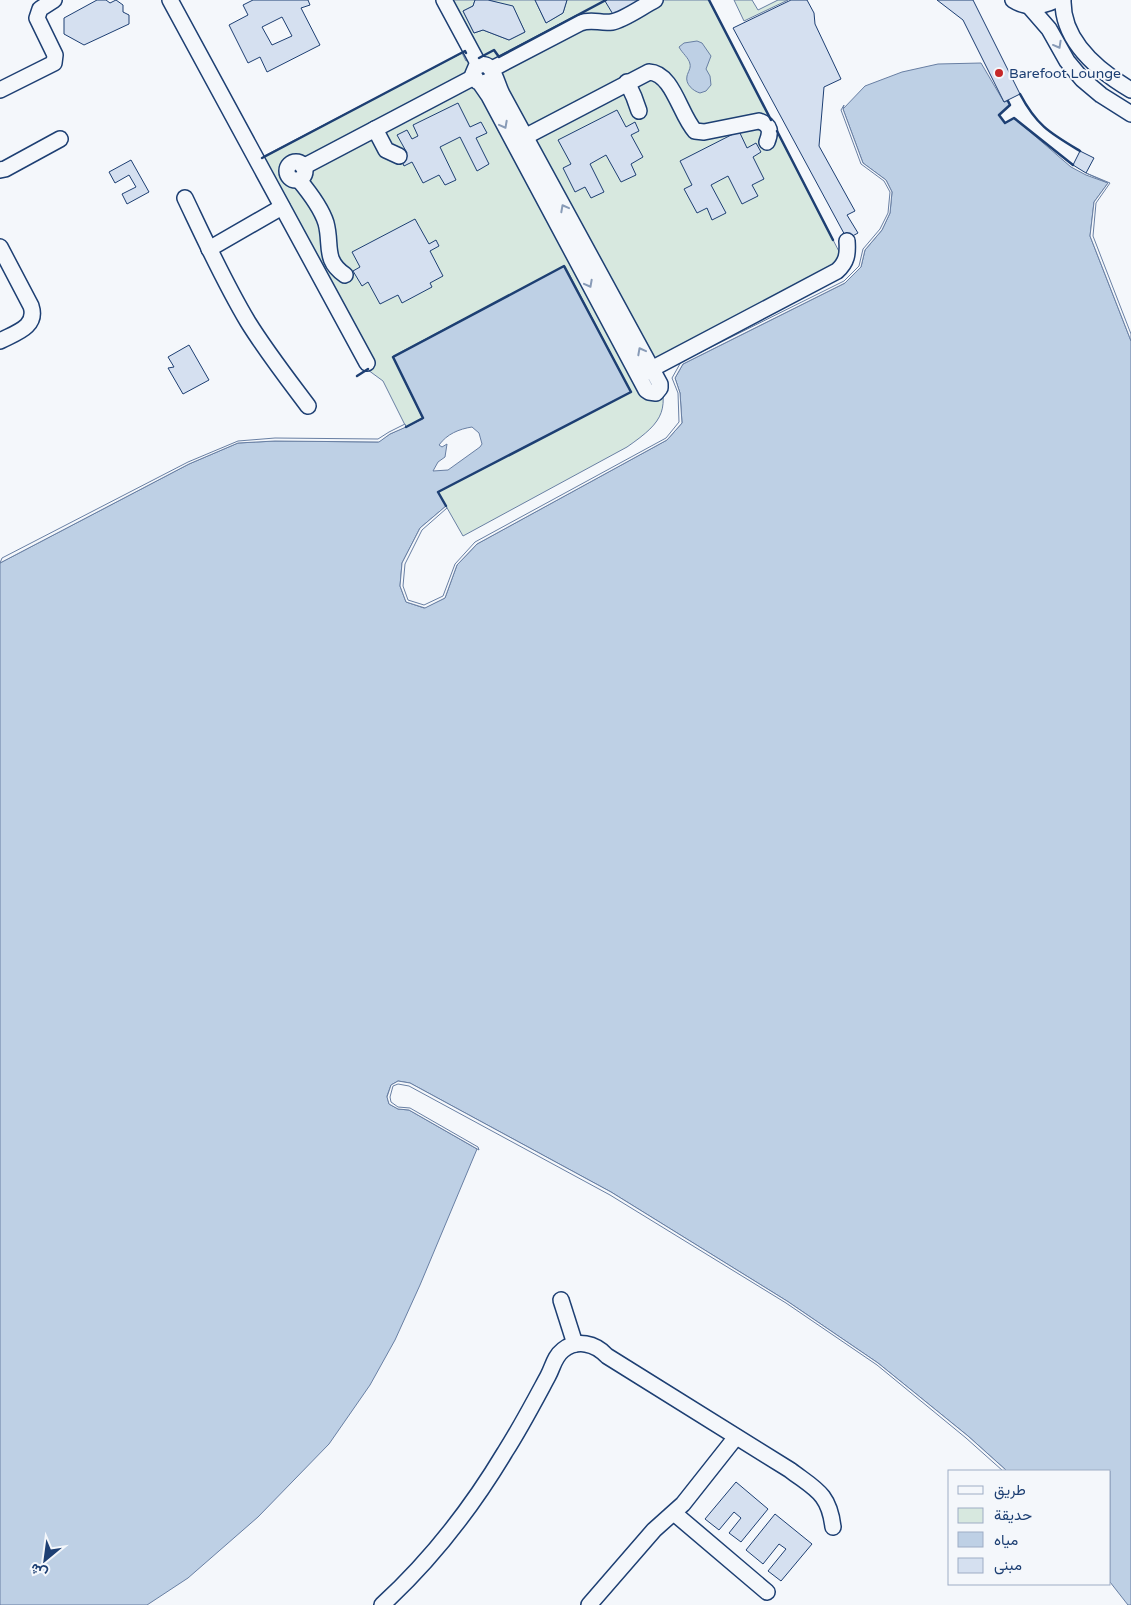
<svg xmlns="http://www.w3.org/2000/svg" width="1131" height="1605" viewBox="0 0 1131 1605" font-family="'Varela Round',Vazirmatn,sans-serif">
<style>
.green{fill:#d7e8df;stroke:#687fa3}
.water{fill:#bed0e5;stroke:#687fa3;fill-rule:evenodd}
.pier{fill:#f4f7fb;stroke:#687fa3}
.building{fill:#d5e0f0;stroke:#1d3f73;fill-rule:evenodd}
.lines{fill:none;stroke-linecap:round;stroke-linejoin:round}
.minor-casing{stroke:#1d3f73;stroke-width:18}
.minor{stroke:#f4f7fb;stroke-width:15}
.wall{stroke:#1d3f73;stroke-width:2.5}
.oneway{stroke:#889bb7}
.poi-dot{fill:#c62828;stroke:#f4f7fb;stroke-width:2}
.labels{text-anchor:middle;stroke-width:4;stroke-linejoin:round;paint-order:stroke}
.poi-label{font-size:14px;fill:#1d3f73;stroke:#f4f7fb;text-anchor:start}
</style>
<rect width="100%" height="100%" fill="#f4f7fb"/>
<g class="green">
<path d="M 448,0 L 475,0 L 473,6 L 463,11 L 474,33 L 483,30 L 509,40 L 525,32 L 513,7 L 488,0 L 535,0 L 546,23 L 563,13 L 567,0 L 709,0 L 845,263 L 657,364 C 669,410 666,420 627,447 L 463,536 L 438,492 L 631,392 L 565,266 L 393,356 L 423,418 L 406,427 L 383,381 L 368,370 L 262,157 L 462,53 L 466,61 L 480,55 Z"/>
<polygon points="734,0 752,0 758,10 778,0 788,0 744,21"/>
</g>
<g class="water">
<path d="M 697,41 L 702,43 L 711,56 L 706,69 L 710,76 L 711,85 L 706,91 L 700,93 C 693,91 685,84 687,76 C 688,72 691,68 690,64 C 689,58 682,53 679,47 L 684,43 Z"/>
<path d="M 981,63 L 1004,102 L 1008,101 L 1010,105 L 999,115 L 1005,123 L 1014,118 L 1071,167 L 1086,175 L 1108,183 L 1094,202 L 1090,236 L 1131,341 L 1131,1605 L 1128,1605 L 1110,1582 L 1110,1471 L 1007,1471 L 968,1436 L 878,1363 L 787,1301 L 611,1192 L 410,1083 L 398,1081 L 391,1085 L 387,1096 L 389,1104 L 398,1109 L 409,1110 L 477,1149 L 420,1285 L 395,1340 L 370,1385 L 329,1444 L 258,1517 L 188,1578 L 147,1605 L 0,1605 L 0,563 L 189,464 L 238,443 L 275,441 L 378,442 L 390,434 L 423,419 L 393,357 L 564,266 L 631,392 L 438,492 L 446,506 L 420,528 L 402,563 L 400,586 L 406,602 L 424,608 L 445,598 L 457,565 L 477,544 L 667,440 L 682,423 L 680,393 L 675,378 L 683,364 L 845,283 L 861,267 L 865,250 L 882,230 L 890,213 L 892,192 L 886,180 L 863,163 L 843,109 L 865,86 L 902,72 L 938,64 ZM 472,427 L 479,433 L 482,444 L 480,447 L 448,470 L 433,471 L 438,462 L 445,457 L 447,444 L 442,447 L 439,445 C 447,434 459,429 472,427 Z"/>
</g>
<g class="pier">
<polygon points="844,105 843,109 863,163 886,180 892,192 890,213 882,230 865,250 861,267 845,283 683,364 675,378 680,393 682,423 667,440 477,544 457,565 445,598 425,608 406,602 400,586 402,563 420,528 446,506 447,508 422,530 405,564 403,586 408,600 424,605 443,596 455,564 475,542 666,438 679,422 678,393 672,378 681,362 844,281 859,266 863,249 880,229 888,213 890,192 884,181 861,164 841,110"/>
<polygon points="1086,173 1110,183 1096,203 1093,236 1131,334 1131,341 1090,236 1094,202 1108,183"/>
<polygon points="405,424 406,427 390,434 379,442 275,441 238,443 189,464 0,563 2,558 188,462 238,441 275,438 378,439 389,432"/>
<polygon points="398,1081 410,1083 611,1192 787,1301 878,1363 968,1436 1007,1471 1003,1471 966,1438 877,1365 786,1303 610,1195 409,1086 398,1084 393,1086 390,1097 391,1102 398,1107 410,1108 478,1147 479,1150 409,1110 398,1109 389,1104 387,1097 391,1085"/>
</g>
<g class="building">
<polygon points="97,0 106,0 110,3 116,0 123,5 123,12 129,15 129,24 84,45 64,34 64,18"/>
<path d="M 253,0 L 308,0 L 310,5 L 301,8 L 320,45 L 267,72 L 260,57 L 248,63 L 229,25 L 248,15 L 243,5 ZM 282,17 L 292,36 L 272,45 L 262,27 Z"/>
<polygon points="475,0 488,0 513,6 525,32 509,40 483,30 474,33 463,11 473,6"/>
<polygon points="535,0 567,0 563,13 546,23"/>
<polygon points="607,0 645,0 614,16 605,1"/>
<polygon points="791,0 807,0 814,13 815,24 841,79 824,87 819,146 855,211 847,215 858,233 847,239 733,28"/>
<polygon points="937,0 973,0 1020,94 1004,102 963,20"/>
<polygon points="458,103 470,127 481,122 487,133 476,138 489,164 477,171 460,137 440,147 456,180 445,185 439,175 423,183 412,162 404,166 400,157 407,153 397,135 407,130 412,139 418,136 413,125"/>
<polygon points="617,110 626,127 635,122 639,131 631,135 643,157 631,164 636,175 621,182 606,155 590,164 604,192 591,198 585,187 575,192 563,168 571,164 558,140"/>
<polygon points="739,131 747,148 756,143 761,152 753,157 764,179 752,185 758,196 742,204 728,176 711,185 726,213 712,220 707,208 697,213 684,189 692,185 680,161"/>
<polygon points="1080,151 1094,158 1086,173 1073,165"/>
<polygon points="131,160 149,192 127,204 122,194 136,187 129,175 115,183 109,172"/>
<polygon points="415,219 429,244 436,240 439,246 430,251 443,276 430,283 432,287 402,303 398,295 380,304 368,282 362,286 353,271 360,267 352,252"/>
<polygon points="189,345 209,380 183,394 168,368 174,367 168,357"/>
<polygon points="736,1482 768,1509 741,1542 729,1533 741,1518 734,1512 719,1530 705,1519"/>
<polygon points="775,1514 812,1544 781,1581 768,1571 786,1549 779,1544 763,1564 746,1550"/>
</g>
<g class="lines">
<g class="minor-casing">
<g id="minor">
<polyline points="170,0 367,363"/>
<polyline points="444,0 479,65"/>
<path d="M 1013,0 C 1027,9 1041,7 1056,0"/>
<path d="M 1063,0 C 1062,41 1099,71 1131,90"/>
<polyline points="1029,6 1049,29 1067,61 1082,79 1101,95 1131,114"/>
<path d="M 492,69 L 580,23 C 593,18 600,24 612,22 C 624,20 643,6 655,0"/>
<polyline points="627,82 634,97 639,111"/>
<path d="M 480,83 L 489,96 L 646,390 L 649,392 L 656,393 L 660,388 L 660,384 L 502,94 C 496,83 493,57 476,67 L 473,74 L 478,82 L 484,83 L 491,80 L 493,73"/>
<polyline points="0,90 54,63 55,55 37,18 40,9 54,0"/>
<polyline points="375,129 386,150 399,156"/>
<path d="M 517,141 L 649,72 C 673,73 680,115 695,131 L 704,132 L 759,121 C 771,125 771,132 767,142"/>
<circle cx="296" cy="171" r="9"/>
<polyline points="303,167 474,77"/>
<polyline points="0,170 5,169 60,139"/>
<path d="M 299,180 C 309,192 321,207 326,223 C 332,245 323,260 345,275"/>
<path d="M 185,198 C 205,240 224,282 248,322 C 266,351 287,378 308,406"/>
<path d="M 0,247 L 31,306 C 38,327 15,333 0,341"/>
<polyline points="209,249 282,207"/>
<path d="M 642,374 L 837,271 C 847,262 848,254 847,241"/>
<polyline points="561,1300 575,1344"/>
<polyline points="674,1513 767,1592"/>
<path d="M 382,1605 C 430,1561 472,1507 505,1452 C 521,1427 534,1402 548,1376 C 553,1367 554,1357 563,1350 C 577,1339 595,1343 607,1356 L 790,1470 C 815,1489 829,1493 833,1527"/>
<polyline points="589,1605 654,1530 683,1504 736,1437"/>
</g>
</g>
<use href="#minor" class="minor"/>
<g class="wall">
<polyline points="709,0 771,120"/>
<polyline points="479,58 494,50 499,57 606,0"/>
<path d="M 1020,94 C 1037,126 1050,133 1080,151"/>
<polyline points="1008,101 1010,105 999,115 1005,123 1014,118 1073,165"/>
<polyline points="777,131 833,240"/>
<polyline points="262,158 465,51 466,53"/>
<polyline points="357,376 368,369"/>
<polyline points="406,427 423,418 393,357 564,266 631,392 438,492 446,506"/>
</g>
</g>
<defs><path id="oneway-chevron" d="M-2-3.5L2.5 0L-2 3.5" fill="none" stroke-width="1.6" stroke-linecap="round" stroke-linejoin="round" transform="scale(1.25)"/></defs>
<g class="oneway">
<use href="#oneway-chevron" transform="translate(1058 45) rotate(61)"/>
<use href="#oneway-chevron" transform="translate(504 125) rotate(62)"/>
<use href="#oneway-chevron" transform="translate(564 208) rotate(-118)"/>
<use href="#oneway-chevron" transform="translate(589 284) rotate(62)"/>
<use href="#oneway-chevron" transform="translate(641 351) rotate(-118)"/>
</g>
<circle class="poi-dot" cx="999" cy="73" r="5"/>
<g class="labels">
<g class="poi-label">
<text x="1009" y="78">Barefoot Lounge</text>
</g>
</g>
<rect x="948" y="1470" width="162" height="115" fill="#f4f7fb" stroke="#9eadc5"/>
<rect x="958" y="1486" width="25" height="8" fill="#f4f7fb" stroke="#9eadc5"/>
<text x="994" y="1495" font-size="15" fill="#1d3f73">طريق</text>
<rect x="958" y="1508" width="25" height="15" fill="#d7e8df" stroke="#9eadc5"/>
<text x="994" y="1520" font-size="15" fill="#1d3f73">حديقة</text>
<rect x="958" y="1532" width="25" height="15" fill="#bed0e5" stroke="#9eadc5"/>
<text x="994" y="1545" font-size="15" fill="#1d3f73">مياه</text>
<rect x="958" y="1558" width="25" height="15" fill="#d5e0f0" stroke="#9eadc5"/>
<text x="994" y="1570" font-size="15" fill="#1d3f73">مبنى</text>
<g transform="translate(45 1560) rotate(209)" stroke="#f4f7fb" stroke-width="4" paint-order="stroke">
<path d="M0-4L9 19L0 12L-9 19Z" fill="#1d3f73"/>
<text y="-8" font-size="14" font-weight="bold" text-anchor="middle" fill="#1d3f73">ش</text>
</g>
</svg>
